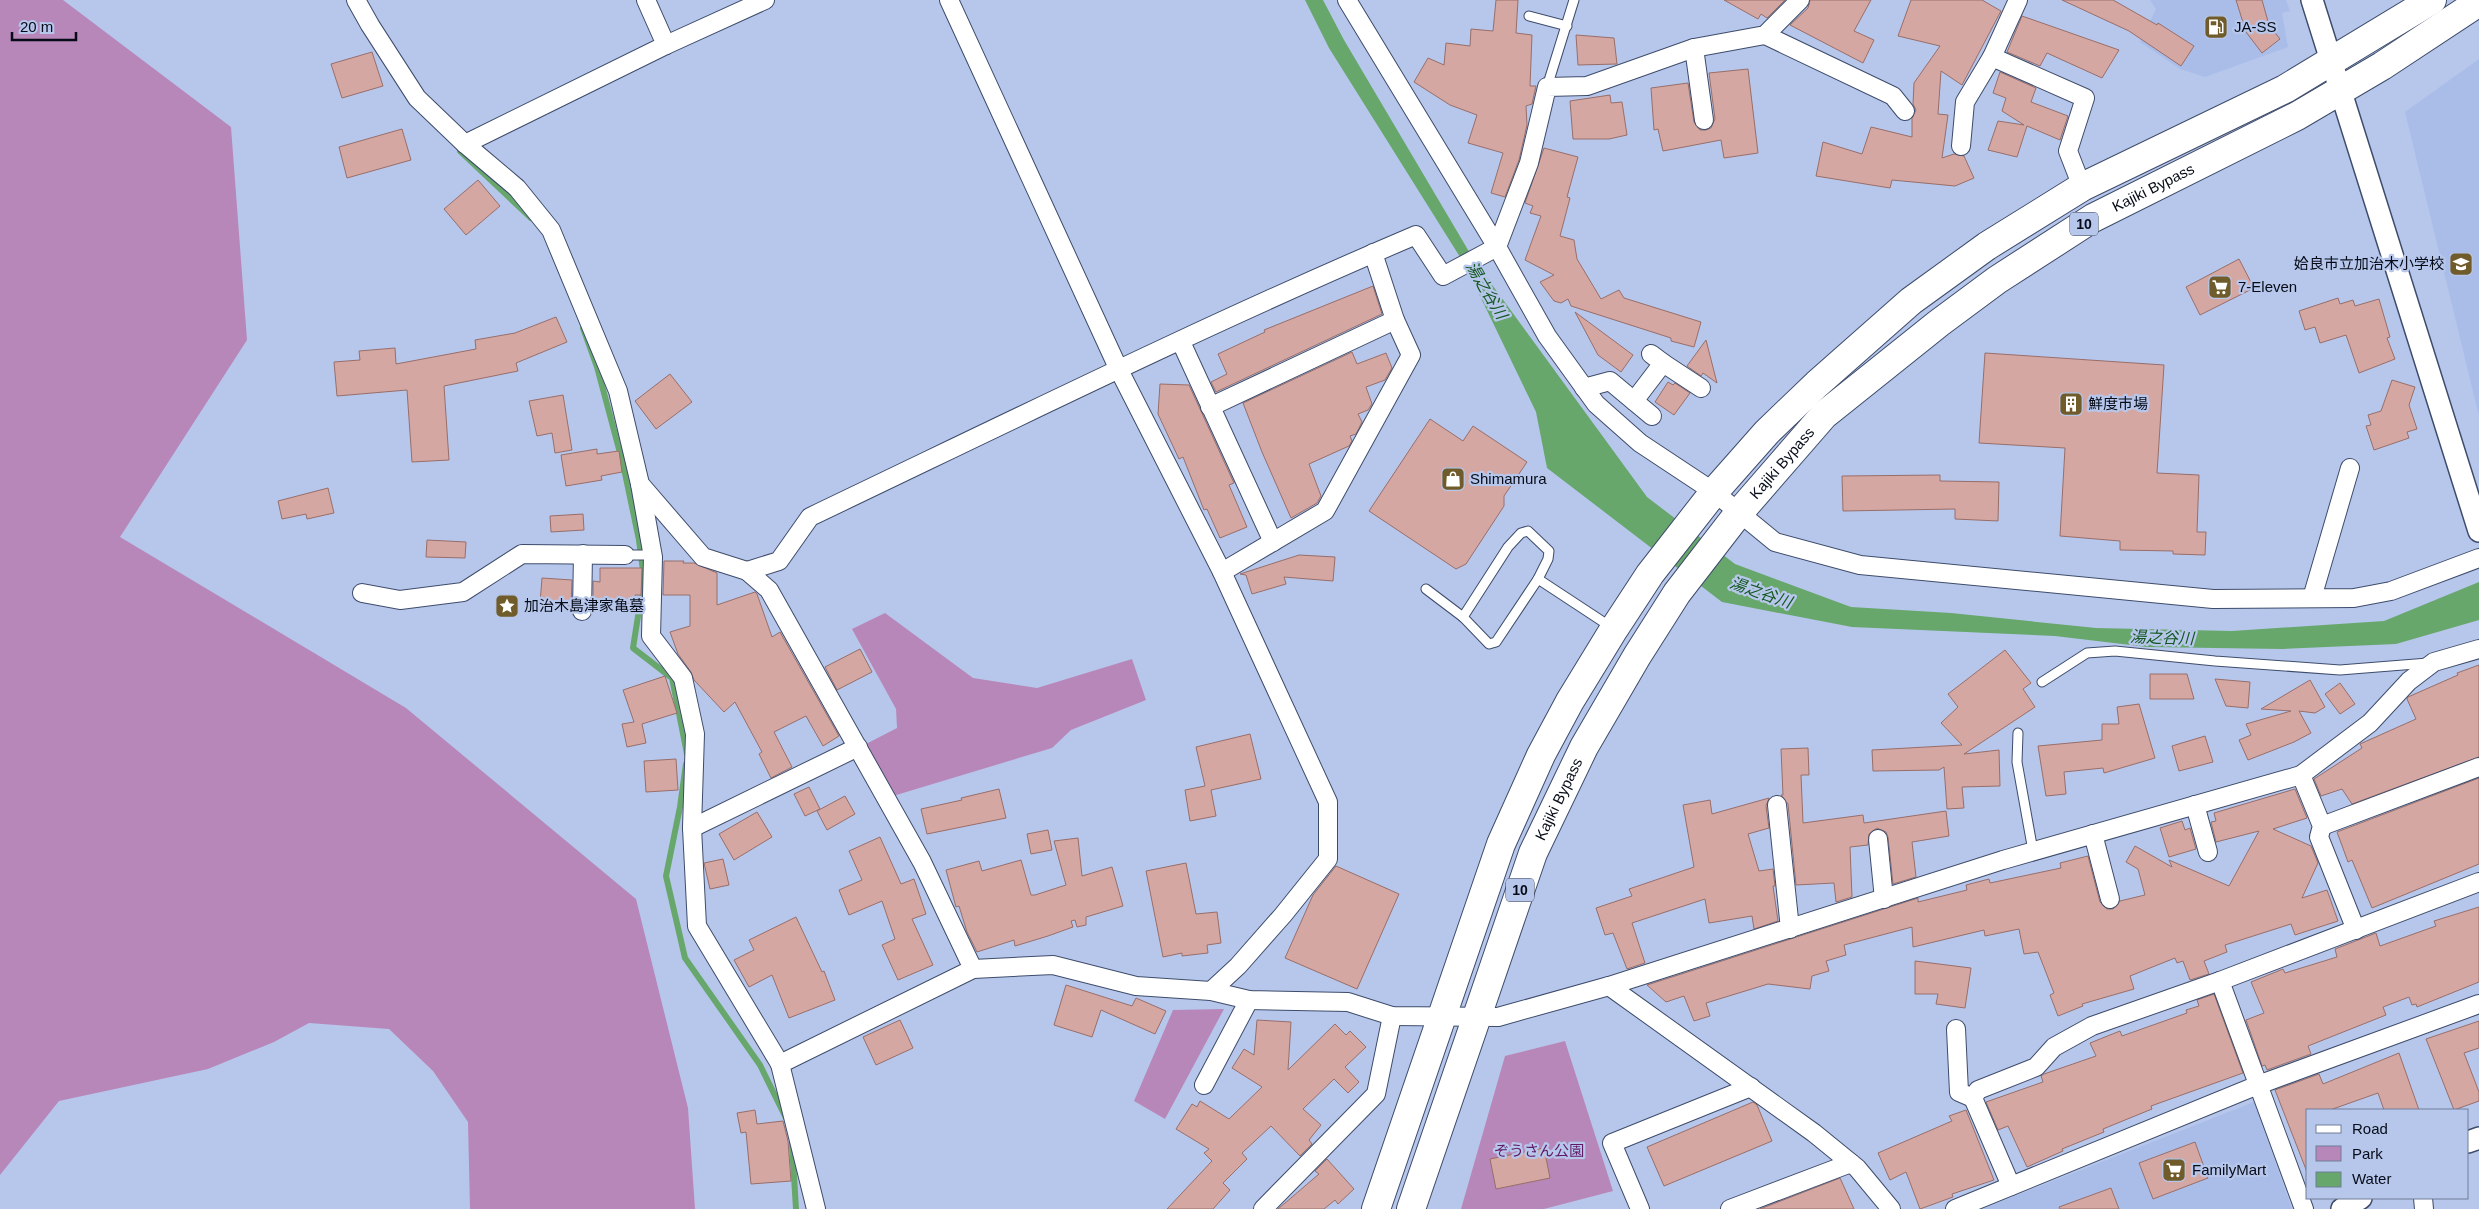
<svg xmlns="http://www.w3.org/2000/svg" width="2479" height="1209" viewBox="0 0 2479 1209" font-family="Helvetica,'Noto Sans JP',sans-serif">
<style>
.built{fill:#a9bde8}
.green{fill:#b787b9}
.water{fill:#67a76c}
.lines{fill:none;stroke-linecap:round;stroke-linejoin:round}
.stream{stroke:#67a76c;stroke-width:6}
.building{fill:#d5a7a2;stroke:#986e6a}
.service-casing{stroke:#3e4c6b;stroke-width:11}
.minor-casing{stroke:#3e4c6b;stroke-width:20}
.tertiary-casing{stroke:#3e4c6b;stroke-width:24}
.trunk-casing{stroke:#3e4c6b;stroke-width:30}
.service{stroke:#fff;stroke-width:9}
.minor{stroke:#fff;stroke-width:18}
.tertiary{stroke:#fff;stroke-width:21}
.trunk{stroke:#fff;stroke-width:28}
.labels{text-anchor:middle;stroke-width:4.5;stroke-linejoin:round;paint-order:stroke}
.shield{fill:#b7c7ec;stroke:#3b4357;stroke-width:1}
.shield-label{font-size:14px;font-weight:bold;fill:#060b17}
.poi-label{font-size:15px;fill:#060b17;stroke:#b7c7ec;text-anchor:start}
.street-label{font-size:15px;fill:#060b17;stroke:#b7c7ec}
.park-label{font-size:15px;fill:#611965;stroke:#b7c7ec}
.water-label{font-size:16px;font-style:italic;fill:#14581f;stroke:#b7c7ec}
</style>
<rect width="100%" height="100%" fill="#b7c7ec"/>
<g class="built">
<polygon points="2150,0 2286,0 2290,11 2282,13 2288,47 2205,77 2180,69 2140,42 2156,9"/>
<polygon points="2479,59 2479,416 2405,112"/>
<polygon points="2254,1102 2292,1209 1982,1209"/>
</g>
<g class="green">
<polygon points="0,0 63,0 231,127 247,340 120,537 406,708 636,899 688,1108 695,1209 470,1209 468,1122 433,1071 389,1029 309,1023 274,1042 208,1069 59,1101 0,1175"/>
<polygon points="885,613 973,678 1037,688 1132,659 1146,700 1071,730 1052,748 893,796 864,745 897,728 896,709 852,629"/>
<polygon points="1224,1009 1165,1119 1134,1101 1173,1010"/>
<polygon points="1565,1041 1613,1191 1544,1209 1461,1209 1505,1056"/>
</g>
<polygon class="water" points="1305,0 1323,0 1344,40 1474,260 1647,497 1735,564 1851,607 1951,613 2096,628 2232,631 2384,621 2479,582 2479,620 2396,644 2282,649 2147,647 2055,636 1852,627 1722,602 1547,468 1536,412 1465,265 1329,48"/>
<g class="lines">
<g class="stream">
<polyline points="460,151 531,218"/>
<polyline points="583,328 597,367 623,464 639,540 644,578 633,648 672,678 687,754"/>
<polyline points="686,764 680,807 666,876 685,958 760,1065 786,1118"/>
<polyline points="792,1144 796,1209"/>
</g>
</g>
<g class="building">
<polygon points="1496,0 1518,0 1516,33 1532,35 1530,86 1536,86 1532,104 1526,106 1527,125 1519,160 1505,197 1491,193 1503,153 1468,143 1477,115 1450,105 1414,82 1428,58 1444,65 1446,43 1470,46 1471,29 1493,31"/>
<polygon points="1724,0 1785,0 1767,18 1761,14 1758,19"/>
<polygon points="1810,0 1871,0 1854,31 1874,40 1863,63 1790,25 1808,8"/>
<polygon points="1911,0 1982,0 2001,11 1962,85 1941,71 1938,114 1948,115 1942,158 1954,154 1964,156 1974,178 1955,186 1892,180 1890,188 1816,176 1823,142 1862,154 1871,127 1912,137 1912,118 1916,110 1913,104 1914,83 1940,46 1898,36"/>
<polygon points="2062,0 2113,0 2157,25 2158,23 2194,46 2181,66 2129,31"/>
<polygon points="2236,0 2262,0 2269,25 2280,39 2262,53 2246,32"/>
<polygon points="2022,16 2119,50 2102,78 2047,53 2040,66 2007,52"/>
<polygon points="1576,35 1614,38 1617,64 1578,65"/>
<polygon points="372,52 383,86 342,98 331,64"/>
<polygon points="1748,69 1758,153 1724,158 1721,140 1663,151 1658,129 1654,130 1651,88 1688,83 1694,122 1700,130 1706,130 1711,128 1715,119 1709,73"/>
<polygon points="2000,72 2036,88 2031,102 2068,116 2060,140 2027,126 2017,157 1988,150 1998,121 2024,125 2002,111 2006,98 1993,93"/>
<polygon points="1610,95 1611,103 1622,102 1627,135 1609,139 1573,139 1570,101"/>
<polygon points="402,129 411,160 347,178 339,147"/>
<polygon points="1544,148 1578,157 1567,197 1570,198 1560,236 1574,240 1577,259 1601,299 1619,290 1624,298 1701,322 1694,347 1671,341 1671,338 1571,306 1568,299 1561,303 1554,301 1540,282 1554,275 1525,260 1541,216 1530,213 1533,206 1525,203"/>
<polygon points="478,180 500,206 466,235 444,209"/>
<polygon points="2239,259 2254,288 2200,315 2186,287"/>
<polygon points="1373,286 1382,314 1216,392 1211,382 1227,374 1218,354 1265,332 1264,330"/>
<polygon points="2338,298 2340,304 2353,300 2355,306 2379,299 2390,337 2387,338 2395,359 2359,373 2346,335 2320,343 2315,327 2305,330 2299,311"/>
<polygon points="1575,312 1633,355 1621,372 1598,355"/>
<polygon points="556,317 567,342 516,363 518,371 444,386 449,460 412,462 407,390 337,396 334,362 360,360 359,351 395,348 396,364 476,349 475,340 515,333"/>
<polygon points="1706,340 1717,383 1703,373 1701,376 1687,366"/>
<polygon points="1352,352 1357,364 1386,353 1392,368 1385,380 1366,387 1372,404 1368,410 1358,414 1362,422 1356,434 1350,436 1352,441 1349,446 1309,464 1321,496 1317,503 1291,518 1262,452 1243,403"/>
<polygon points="1985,353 2164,365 2157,473 2199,475 2197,532 2206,532 2205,555 2173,554 2173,551 2120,550 2120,541 2060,536 2065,448 1979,443"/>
<polygon points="670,374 692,402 656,429 635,401"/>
<polygon points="2392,380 2415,387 2409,405 2417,429 2407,432 2409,438 2374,450 2366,426 2371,425 2368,415 2381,411"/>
<polygon points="1668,382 1673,385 1675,383 1690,393 1674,415 1655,402"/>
<polygon points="1160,384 1189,385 1234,483 1229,485 1247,527 1220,538 1207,509 1204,510 1183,457 1179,459 1158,414"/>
<polygon points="563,395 572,450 555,453 552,433 537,436 529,401"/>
<polygon points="1430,419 1463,441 1473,426 1527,462 1504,496 1504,506 1466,564 1456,569 1369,511"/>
<polygon points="597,449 597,454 619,451 622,472 601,476 602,480 566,486 561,455"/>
<polygon points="1940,475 1940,481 1999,482 1998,521 1955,519 1955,509 1843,511 1842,476"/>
<polygon points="328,488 334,513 307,519 306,514 282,519 278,501"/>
<polygon points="583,514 584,530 551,532 550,516"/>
<polygon points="427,540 466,542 465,558 426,557"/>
<polygon points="1299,555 1335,557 1333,581 1284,577 1286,584 1252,594 1246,575 1240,574"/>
<polygon points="664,561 684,561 683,563 694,563 717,573 717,605 755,592 757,594 772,637 780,632 839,736 823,746 806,716 774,732 792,767 771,778 759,754 762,752 735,702 724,712 694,680 691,672 678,654 670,632 690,626 690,595 663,595"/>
<polygon points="600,568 642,568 641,595 635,595 635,604 593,603 593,581 600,582"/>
<polygon points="542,578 572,580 571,606 540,603"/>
<polygon points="860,649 872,672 837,690 825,667"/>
<polygon points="2005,650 2031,683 2023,689 2035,707 1964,754 1999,750 2000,786 1962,787 1964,808 1947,809 1944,767 1939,770 1873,771 1872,750 1962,745 1941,723 1958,707 1948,694"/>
<polygon points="2479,665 2479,757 2352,804 2342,789 2321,796 2314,779 2362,748 2360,744 2416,719 2407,699 2408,697 2458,675 2457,673"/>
<polygon points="2150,674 2187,674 2194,699 2150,699"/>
<polygon points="665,676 677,713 642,724 646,743 627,747 622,724 634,722 623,690"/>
<polygon points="2215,679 2250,682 2248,708 2226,706"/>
<polygon points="2310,680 2325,707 2315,713 2299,711 2311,733 2294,742 2248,760 2239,740 2251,735 2246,724 2291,711 2261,709"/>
<polygon points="2340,683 2355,704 2340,714 2325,694"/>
<polygon points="2139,704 2155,758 2104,773 2103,768 2064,772 2066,794 2046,796 2038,746 2102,740 2102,724 2119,724 2117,707"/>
<polygon points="1250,734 1261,779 1211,790 1216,816 1190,821 1185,790 1205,786 1196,747"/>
<polygon points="2205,736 2213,762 2179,771 2172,746"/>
<polygon points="1808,748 1809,775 1801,775 1803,823 1863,815 1864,823 1946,811 1949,836 1912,842 1916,877 1893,884 1888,837 1886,832 1877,828 1869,834 1868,845 1850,847 1852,897 1836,902 1834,883 1796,885 1788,804 1781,795 1783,795 1781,749"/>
<polygon points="676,759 678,790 646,792 644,761"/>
<polygon points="2479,778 2479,864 2372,908 2352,860 2348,862 2337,832"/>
<polygon points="809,787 820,809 805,816 794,794"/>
<polygon points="999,789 1006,818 927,834 921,809 962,800 961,798"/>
<polygon points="2295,789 2307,818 2273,829 2311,846 2318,863 2302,898 2327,890 2338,921 2295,935 2291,924 2225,945 2227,952 2204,961 2209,974 2190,980 2183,961 2177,963 2175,958 2130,976 2134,989 2082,1004 2083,1006 2058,1016 2050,995 2054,993 2038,952 2024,954 2019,929 1985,936 1984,930 1913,947 1912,927 1844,945 1846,955 1826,961 1829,971 1812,976 1810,989 1768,984 1706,1003 1710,1016 1694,1021 1684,996 1666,1002 1647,985 1918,898 1918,902 1967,890 1966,885 1989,879 1990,883 2061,868 2060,863 2088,856 2100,902 2107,909 2113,909 2120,901 2145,895 2138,869 2126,862 2135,846 2172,867 2169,860 2229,886 2259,831 2216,842 2211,822 2216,821 2214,813"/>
<polygon points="845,796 855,814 827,830 817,811"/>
<polygon points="1769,798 1766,806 1769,828 1748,834 1759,871 1773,869 1775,886 1773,886 1778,921 1754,929 1752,916 1709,923 1705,899 1632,923 1645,963 1627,969 1613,933 1605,935 1596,908 1632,896 1629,889 1694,867 1683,805 1710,800 1712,814"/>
<polygon points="757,812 772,837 734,860 719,834"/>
<polygon points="2182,821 2185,830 2190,828 2196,849 2169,857 2160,828"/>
<polygon points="1048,830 1052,850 1031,854 1027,834"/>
<polygon points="880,837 901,884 914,879 926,914 912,919 933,965 898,980 882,945 895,939 882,901 849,915 839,890 862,880 849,851"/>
<polygon points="1078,838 1082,876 1112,867 1123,906 1086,917 1086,925 1077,927 1075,920 1071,921 1073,927 1048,936 1015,946 1014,940 977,952 967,932 959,906 956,907 946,870 979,861 982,871 1021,860 1031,895 1035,895 1066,885 1054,841"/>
<polygon points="723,859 729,885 710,889 704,863"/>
<polygon points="1186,863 1196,914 1217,912 1221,943 1207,945 1208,953 1182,956 1182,953 1163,957 1146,871"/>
<polygon points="1336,866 1399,894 1357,989 1285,958 1313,895"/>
<polygon points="2479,907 2479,982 2417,1007 2416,1004 2412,1005 2409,997 2383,1007 2386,1015 2308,1046 2311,1054 2267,1070 2265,1065 2262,1066 2246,1020 2264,1013 2251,982 2283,969 2285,973 2337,957 2335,949 2376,933 2380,946 2436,926 2434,921"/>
<polygon points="796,917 822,972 824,971 835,1000 789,1018 772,975 749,987 734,960 754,950 749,940"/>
<polygon points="1915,961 1971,968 1965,1008 1936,1004 1938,994 1915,994"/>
<polygon points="1066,985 1132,1006 1136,998 1166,1011 1155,1034 1101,1010 1092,1037 1054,1025"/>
<polygon points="2214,994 2243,1073 2151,1106 2152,1109 2103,1129 2104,1132 2062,1149 2063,1151 2027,1167 2008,1126 1998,1130 1986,1102 2043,1082 2041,1076 2044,1074 2096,1056 2090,1043 2120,1031 2122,1036 2187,1013 2186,1010 2199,1006 2197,1000"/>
<polygon points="900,1020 913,1048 876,1065 863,1037"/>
<polygon points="1257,1020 1291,1022 1288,1070 1335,1024 1346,1035 1350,1031 1366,1047 1345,1067 1359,1082 1348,1093 1334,1079 1303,1109 1321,1125 1309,1140 1312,1144 1300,1156 1271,1126 1242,1153 1247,1159 1223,1183 1230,1190 1213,1209 1167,1209 1212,1161 1204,1153 1209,1149 1176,1129 1192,1104 1197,1107 1200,1101 1229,1119 1262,1087 1232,1068 1244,1049 1254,1055"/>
<polygon points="2479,1021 2479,1048 2464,1053 2479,1092 2479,1101 2454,1110 2426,1039"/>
<polygon points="2399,1053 2419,1110 2384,1110 2378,1093 2330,1110 2308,1110 2307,1172 2275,1090 2319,1074 2323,1084"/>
<polygon points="1753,1102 1757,1105 1772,1141 1664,1186 1647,1147"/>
<polygon points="755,1110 757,1124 783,1121 788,1141 791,1181 751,1184 746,1132 741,1133 737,1113"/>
<polygon points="1966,1110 1994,1180 1952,1194 1953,1197 1920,1209 1906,1172 1890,1180 1878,1153 1952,1121 1949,1116"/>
<polygon points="2195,1142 2208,1178 2153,1199 2139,1163"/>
<polygon points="1544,1148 1550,1178 1496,1189 1490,1159"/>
<polygon points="1327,1159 1354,1189 1338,1204 1335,1200 1324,1209 1278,1209 1319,1174 1315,1171"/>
<polygon points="1840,1178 1854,1209 1760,1209"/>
<polygon points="2111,1188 2119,1209 2060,1209 2059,1207"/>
</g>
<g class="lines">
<g class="service-casing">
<g id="service">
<polyline points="1529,16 1567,26"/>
<polyline points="1547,87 1574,0"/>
<polyline points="625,555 647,555"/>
<polyline points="1426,589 1463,617 1489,644 1496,642 1538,579 1611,627"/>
<polyline points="1463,617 1508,547 1521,533 1528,531 1549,551 1548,559 1538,579"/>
<polyline points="2042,682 2087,653 2115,651 2215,661 2340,670 2428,663"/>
<polyline points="2018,733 2017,762 2033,851"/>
</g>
</g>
<g class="minor-casing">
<g id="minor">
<polyline points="356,0 370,25 417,98 465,144 517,188 551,230 618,391 640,484 703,557 747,571 769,590 922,862 973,969"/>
<polyline points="646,0 666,45"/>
<polyline points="949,0 1119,370 1222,572 1328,802 1328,859 1283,915 1238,966 1211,991"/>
<polyline points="1347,0 1497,247 1547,336 1596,404 1640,443 1714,492 1775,542 1860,565 2213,599 2354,598 2391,591 2479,558"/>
<polyline points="1765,35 1893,96 1905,111"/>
<polyline points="1694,48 1704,120"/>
<polyline points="1992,57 2018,0"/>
<polyline points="465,144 666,45 765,0"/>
<polyline points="1961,146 1965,102 1992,57 2085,98 2068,151 2082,187"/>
<polyline points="1181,342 1273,542"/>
<polyline points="1663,363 1701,388"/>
<polyline points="1584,388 1610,381 1652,416"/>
<polyline points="1634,401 1663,363 1651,354"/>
<polyline points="1210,407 1395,320"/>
<polyline points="640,484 653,557 651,636 683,678 695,734 692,828 697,926 780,1064"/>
<path d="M 747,571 L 779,561 L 810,517 C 1011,421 1211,322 1416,235 L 1443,276 L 1497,247 L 1529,163 L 1547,87 L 1587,86 L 1694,48 L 1765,35 L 1800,0"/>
<polyline points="1222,572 1325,511 1411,355 1395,320 1373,253"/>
<polyline points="362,593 400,600 463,592 522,554 625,555"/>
<polyline points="2312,598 2350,468"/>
<polyline points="582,611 583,554"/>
<polyline points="2301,775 2322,826 2319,837 2356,930"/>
<polyline points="1777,805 1790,929"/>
<polyline points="2195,805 2208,852"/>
<polyline points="2322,826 2479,767"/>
<polyline points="692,828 858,747"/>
<polyline points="2093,834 2110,899"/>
<polyline points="1878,839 1884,899"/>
<polyline points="2220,981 2304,1209"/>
<polyline points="1609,986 1814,1133 1857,1168 1891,1209"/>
<polyline points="1956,1029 1959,1092 1973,1098"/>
<polyline points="1204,1085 1249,1000"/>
<polyline points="2011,1186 1973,1098 1978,1090 2036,1067 2054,1047 2092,1026 2220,981 2479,882"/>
<polyline points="2423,1198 2424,1209"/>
<polyline points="816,1209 780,1064 973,969 1053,965 1136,986 1211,991 1249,1000 1348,1002 1392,1016 1498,1017 1609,986 2003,860 2301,775 2370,723 2409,681 2434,662 2479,649"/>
<polyline points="1263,1209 1376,1094 1392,1016"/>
<polyline points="1640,1209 1612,1143 1751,1087"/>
<polyline points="1730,1209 1851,1163"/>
<polyline points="1955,1209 2258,1085 2479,1004"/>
</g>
</g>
<g class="tertiary-casing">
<g id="tertiary">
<polyline points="2312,0 2479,531"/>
<polyline points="2468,1142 2479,1138"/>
<polyline points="2342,1209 2361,1198"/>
</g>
</g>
<g class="trunk-casing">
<g id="trunk">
<polyline points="1376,1209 1501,844 1541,755 1570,701 1614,629 1650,574 1714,492 1767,432 1817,384 1911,301 1987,246 2082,187 2285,89 2432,0"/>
<path id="s1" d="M 1411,1209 L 1533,853 L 1584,747 L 1637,656 L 1677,593 L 1738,514 L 1824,415 L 1939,323 L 1997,280 L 2093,218 L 2297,116 L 2382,66 L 2479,2"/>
</g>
</g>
<use href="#service" class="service"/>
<use href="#minor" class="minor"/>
<use href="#tertiary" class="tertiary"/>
<use href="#trunk" class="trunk"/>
</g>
<defs>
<g id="fuel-square" transform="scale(1.25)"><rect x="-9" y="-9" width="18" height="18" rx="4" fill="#705b2a" stroke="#b7c7ec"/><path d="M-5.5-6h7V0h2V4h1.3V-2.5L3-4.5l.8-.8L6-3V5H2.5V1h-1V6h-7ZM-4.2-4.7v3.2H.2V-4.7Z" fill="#fff"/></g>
<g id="school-square" transform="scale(1.25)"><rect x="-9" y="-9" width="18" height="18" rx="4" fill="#705b2a" stroke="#b7c7ec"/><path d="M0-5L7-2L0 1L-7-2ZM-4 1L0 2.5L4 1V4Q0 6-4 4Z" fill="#fff"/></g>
<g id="supermarket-square" transform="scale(1.25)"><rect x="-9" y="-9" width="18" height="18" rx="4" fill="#705b2a" stroke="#b7c7ec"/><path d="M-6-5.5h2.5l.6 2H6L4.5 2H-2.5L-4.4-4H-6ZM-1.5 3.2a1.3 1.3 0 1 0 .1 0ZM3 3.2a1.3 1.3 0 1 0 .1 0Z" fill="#fff"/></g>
<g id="building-square" transform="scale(1.25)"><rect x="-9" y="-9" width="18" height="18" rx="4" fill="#705b2a" stroke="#b7c7ec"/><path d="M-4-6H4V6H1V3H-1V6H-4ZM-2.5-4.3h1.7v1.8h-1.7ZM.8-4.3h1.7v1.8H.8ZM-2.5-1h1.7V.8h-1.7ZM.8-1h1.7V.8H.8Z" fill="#fff"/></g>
<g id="shop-square" transform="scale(1.25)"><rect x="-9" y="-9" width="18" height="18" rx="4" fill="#705b2a" stroke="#b7c7ec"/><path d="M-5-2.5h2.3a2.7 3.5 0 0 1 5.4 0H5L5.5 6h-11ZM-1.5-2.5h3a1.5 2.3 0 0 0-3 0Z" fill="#fff"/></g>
<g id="sight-square" transform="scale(1.25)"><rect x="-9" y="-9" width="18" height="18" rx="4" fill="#705b2a" stroke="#b7c7ec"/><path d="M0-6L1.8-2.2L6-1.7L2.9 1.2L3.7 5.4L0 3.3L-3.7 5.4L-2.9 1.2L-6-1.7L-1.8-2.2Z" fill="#fff"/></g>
</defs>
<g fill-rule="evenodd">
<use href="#fuel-square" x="2216" y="27"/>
<use href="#school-square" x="2461" y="264"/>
<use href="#supermarket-square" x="2220" y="287"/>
<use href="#building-square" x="2071" y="404"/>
<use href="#shop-square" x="1453" y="479"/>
<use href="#sight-square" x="507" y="606"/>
<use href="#supermarket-square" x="2174" y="1170"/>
</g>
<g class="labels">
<g class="shield">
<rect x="2070" y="212.5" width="28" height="23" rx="4"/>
<rect x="1506" y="878.5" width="28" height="23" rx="4"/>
</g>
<g class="shield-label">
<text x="2084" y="229">10</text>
<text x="1520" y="895">10</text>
</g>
<g class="poi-label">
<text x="2234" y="32">JA-SS</text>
<text x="2444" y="269" text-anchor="end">姶良市立加治木小学校</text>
<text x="2238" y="292">7-Eleven</text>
<text x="2088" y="409">鮮度市場</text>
<text x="1470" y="484">Shimamura</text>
<text x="524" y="611">加治木島津家亀墓</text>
<text x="2192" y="1175">FamilyMart</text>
</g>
<g class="street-label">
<text dy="5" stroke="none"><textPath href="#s1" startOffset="1306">Kajiki Bypass</textPath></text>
<text dy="5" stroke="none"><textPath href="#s1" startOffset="841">Kajiki Bypass</textPath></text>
<text dy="5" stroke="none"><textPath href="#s1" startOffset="436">Kajiki Bypass</textPath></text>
</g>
<g class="park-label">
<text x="1539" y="1156">ぞうさん公園</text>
</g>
<g class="water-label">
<text transform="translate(1487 290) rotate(59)" y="6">湯之谷川</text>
<text transform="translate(1761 592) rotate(19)" y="6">湯之谷川</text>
<text transform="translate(2162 637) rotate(2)" y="6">湯之谷川</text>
</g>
</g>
<rect x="2306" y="1109" width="162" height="90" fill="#b7c7ec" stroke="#707c97"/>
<rect x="2316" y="1125" width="25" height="8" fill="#ffffff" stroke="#707c97"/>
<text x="2352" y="1134" font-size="15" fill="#060b17">Road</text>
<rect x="2316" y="1146" width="25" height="15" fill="#b787b9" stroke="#707c97"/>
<text x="2352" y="1159" font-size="15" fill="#060b17">Park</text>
<rect x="2316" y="1172" width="25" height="15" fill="#67a76c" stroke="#707c97"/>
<text x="2352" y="1184" font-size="15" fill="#060b17">Water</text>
<path d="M12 32v8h64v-8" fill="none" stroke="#060b17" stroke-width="2.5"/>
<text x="20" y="32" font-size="15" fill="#060b17" stroke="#b7c7ec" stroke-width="4" paint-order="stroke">20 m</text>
</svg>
